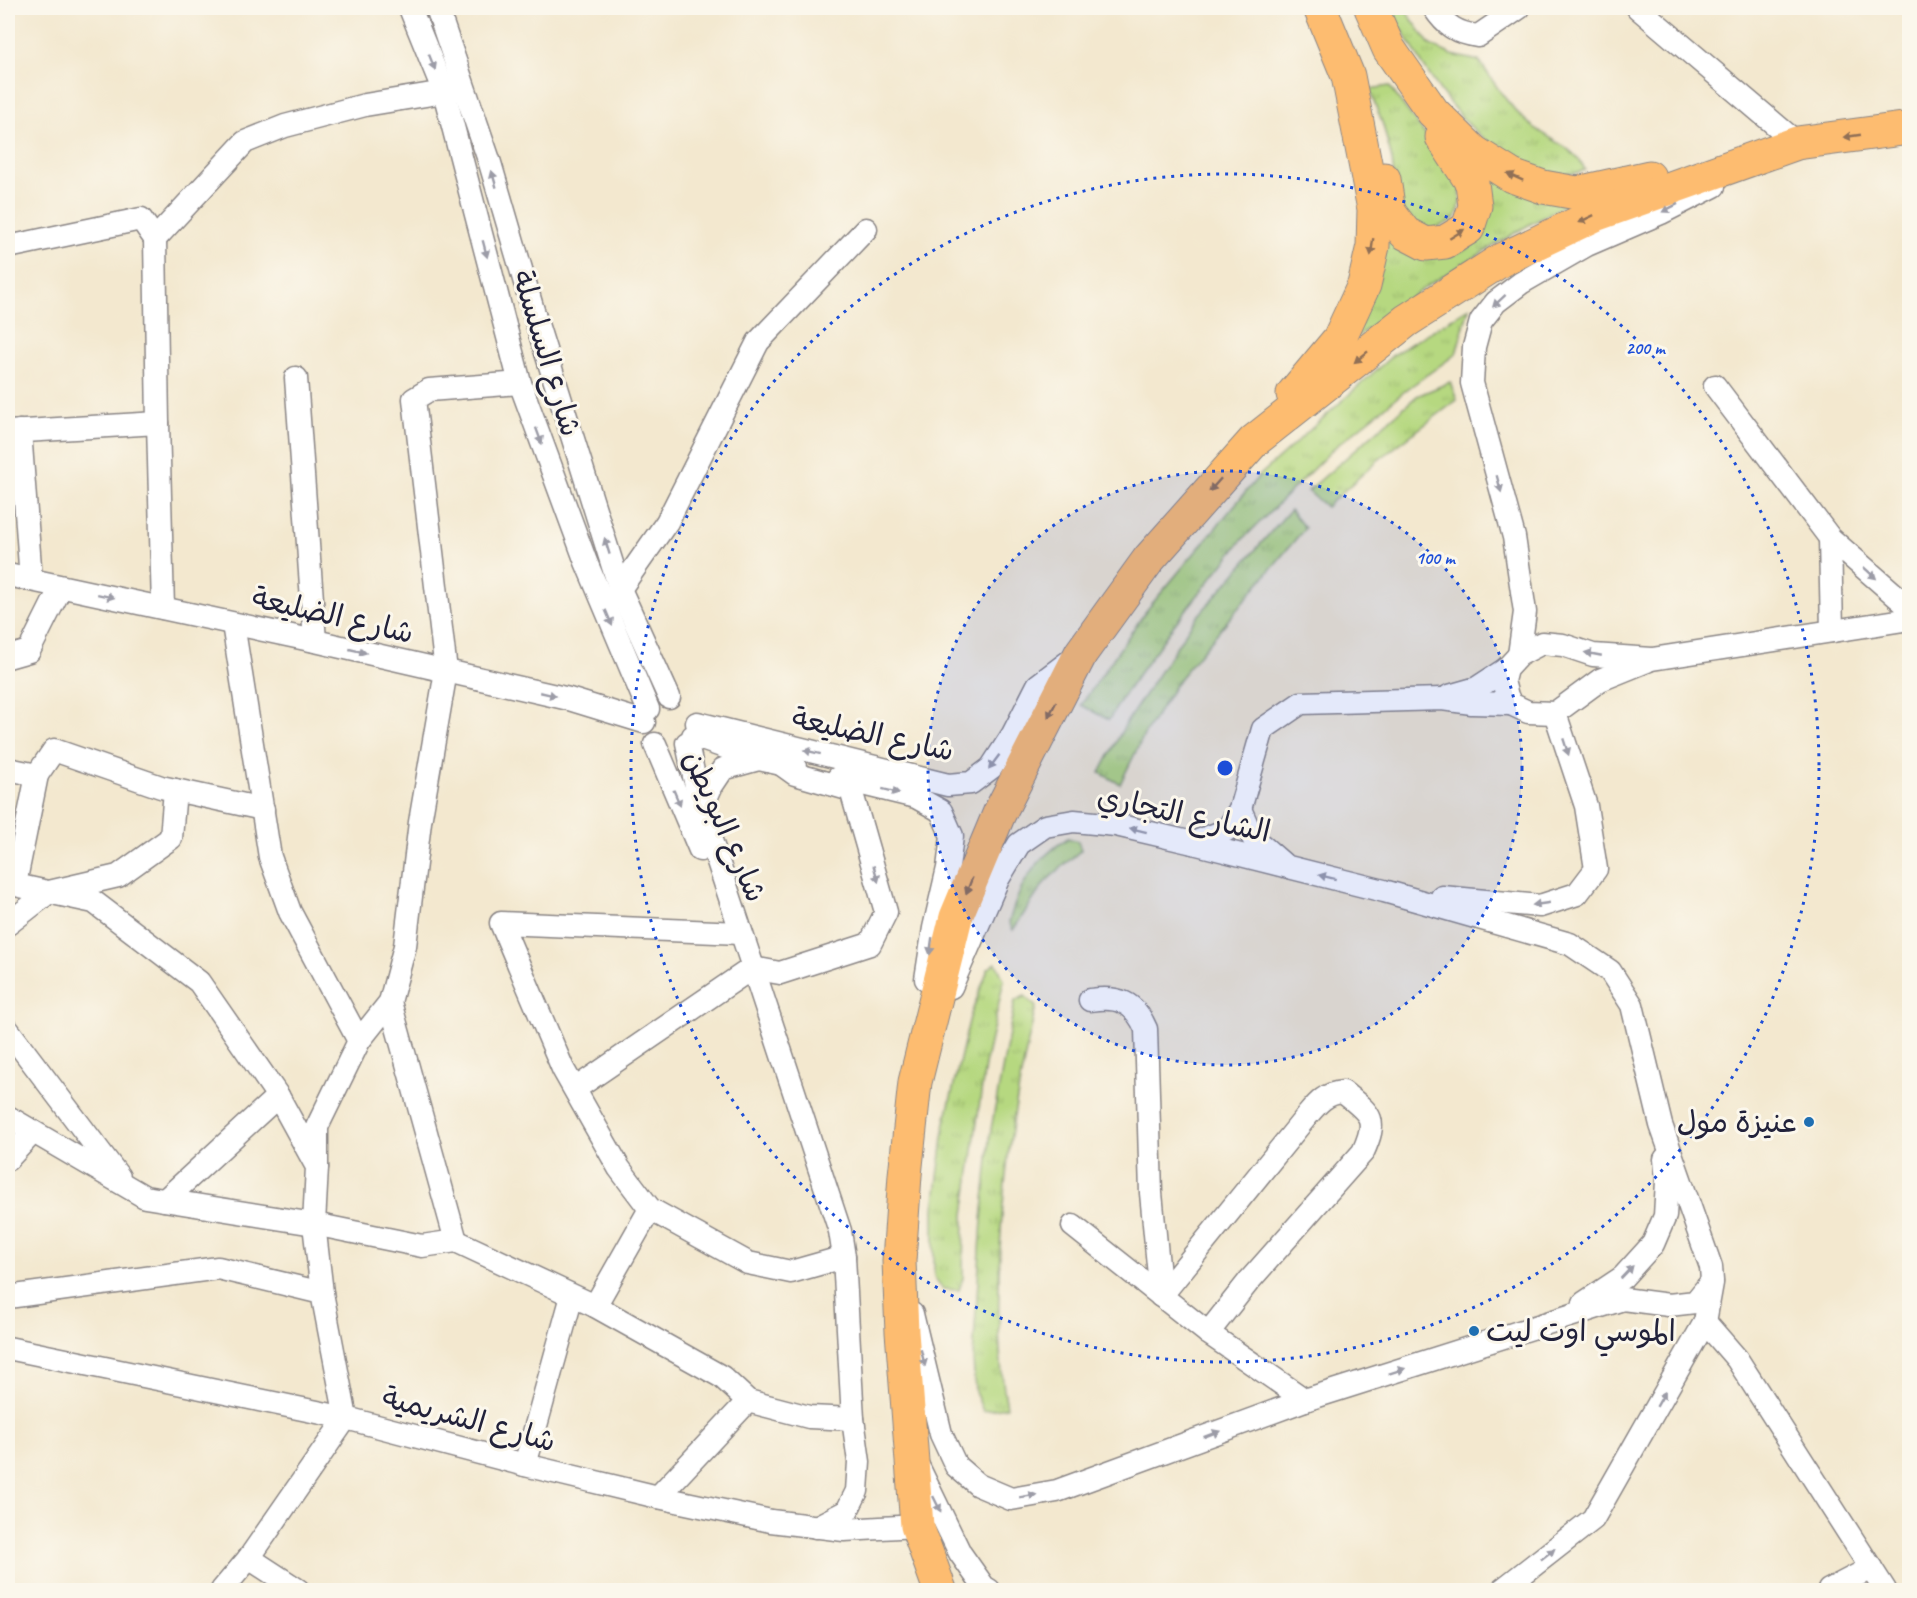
<svg xmlns="http://www.w3.org/2000/svg" width="1917" height="1598" viewBox="0 0 1917 1598" font-family="Caveat,'Playpen Sans Arabic',sans-serif">
<style>
.grass{fill:url(#grass-tufts);stroke:#6c7d5e;stroke-width:1.5}
.lines{fill:none;stroke-linecap:round;stroke-linejoin:round}
.minor-casing{stroke:#8a8585;stroke-width:25}
.highway-casing{stroke:#8a8585;stroke-width:35}
.minor{stroke:#fff;stroke-width:22}
.highway{stroke:#fdbc70;stroke-width:33}
.oneway{fill:#9c9ca7}
.oneway2{fill:#906f56}
.ring{fill:none;stroke:#1d4ed8;stroke-width:3;stroke-dasharray:3 6}
.poi-dot{fill:#1f6fb2;stroke:#fbf7ec;stroke-width:2}
.labels{text-anchor:middle;stroke-width:6;stroke-linejoin:round;paint-order:stroke}
.street-label{font-size:30px;fill:#22223b;stroke:#fbf7ec}
.poi-label{font-size:30px;fill:#22223b;stroke:#fbf7ec;text-anchor:end}
.centre{fill:#1d4ed8;stroke:#fbf7ec;stroke-width:3}
.ring-label{font-size:18px;text-anchor:middle;font-weight:bold;fill:#1d4ed8;stroke:#fbf7ec;stroke-width:6;stroke-linejoin:round;paint-order:stroke}
</style>
<defs>
<pattern id="grass-tufts" width="24" height="20" patternUnits="userSpaceOnUse" patternTransform="scale(1.5)"><rect width="24" height="20" fill="#b6d880"/><path d="M3 7l-1-3M5 7V3M7 7l1-3M15 17l-1-3M17 17v-4M19 17l1-3" fill="none" stroke="#9cb970"/></pattern>
</defs>
<rect width="100%" height="100%" fill="#fbf7ec"/>
<filter id="ink" filterUnits="userSpaceOnUse"><feTurbulence type="fractalNoise" baseFrequency=".0167" numOctaves="2"/><feDisplacementMap in="SourceGraphic" scale="12" xChannelSelector="R" yChannelSelector="G"/><feConvolveMatrix kernelMatrix="1 2 1 2 8 2 1 2 1" color-interpolation-filters="sRGB"/></filter>
<filter id="wash" filterUnits="userSpaceOnUse"><feTurbulence type="fractalNoise" baseFrequency=".008" numOctaves="4" result="noise"/><feDisplacementMap in="SourceGraphic" scale="24" xChannelSelector="R" yChannelSelector="G"/><feGaussianBlur stdDeviation="1.35" result="paint"/><feColorMatrix in="noise" values="0 0 0 0 0 0 0 0 0 0 0 0 0 0 0 0 0 1.4 0 .05"/><feComposite in="paint" operator="in"/></filter>
<g filter="url(#wash)">
<rect width="100%" height="100%" fill="#f3e8cf"/>
<g class="grass">
<path d="M 1390,8 L 1404,8 L 1430,45 L 1452,55 L 1479,61 C 1494,82 1506,103 1525,120 C 1544,138 1575,146 1585,170 C 1566,178 1546,173 1527,165 C 1460,137 1424,68 1390,8 Z"/>
<path d="M 1389,86 L 1461,183 C 1459,219 1462,218 1427,231 L 1405,222 L 1396,198 L 1392,160 L 1383,125 L 1369,89 Z"/>
<polygon points="1475,169 1566,204 1520,230 1430,284 1355,338 1388,228 1451,255 1469,248 1480,231"/>
<polygon points="1469,308 1456,354 1410,387 1334,448 1242,540 1174,625 1123,696 1109,720 1081,705 1146,611 1259,476 1394,354"/>
<polygon points="1450,382 1457,400 1377,461 1326,507 1308,491 1417,396"/>
<polygon points="1290,510 1305,528 1179,679 1144,735 1120,784 1100,773 1126,723 1192,623"/>
<path d="M 1068,838 L 1078,841 L 1081,850 L 1045,882 L 1013,930 L 1009,922 C 1020,883 1034,860 1068,838 Z"/>
<polygon points="996,963 1004,980 985,1065 964,1215 963,1278 959,1290 943,1289 934,1277 934,1208 945,1122 970,1017 988,969"/>
<path d="M 1025,996 L 1036,1007 C 1014,1098 1000,1191 999,1284 C 998,1325 999,1366 1007,1407 L 983,1411 L 975,1392 L 973,1358 L 982,1220 L 991,1129 L 1015,1001 Z"/>
</g>
</g>
<g filter="url(#ink)">
<g class="lines">
<g class="minor-casing">
<g id="minor">
<polyline points="410,8 444,92 520,383 586,562 648,709"/>
<polyline points="437,8 490,163 537,324 620,589 669,697"/>
<path d="M 1434,8 C 1446,26 1456,33 1478,36 L 1519,8"/>
<polyline points="1638,8 1797,143 1786,149"/>
<polyline points="155,239 245,142 285,126 365,105 444,92"/>
<polyline points="8,247 141,219 155,239 158,423 163,608"/>
<polyline points="296,378 315,641"/>
<polyline points="1715,386 1830,538 1910,608"/>
<polyline points="20,431 31,580"/>
<polyline points="8,432 158,423"/>
<polyline points="1830,538 1832,631"/>
<polyline points="8,575 315,641 569,699 644,722"/>
<polyline points="620,589 667,522 758,342 866,229"/>
<polyline points="233,624 270,857 290,912 359,1041"/>
<polyline points="1519,655 1525,612 1514,537 1472,383 1474,347 1481,321 1496,302 1521,283 1587,245 1661,213 1714,186"/>
<polyline points="8,657 29,651 61,587"/>
<polyline points="1449,696 1477,688 1506,669"/>
<polyline points="1555,713 1600,680 1647,661"/>
<polyline points="697,723 948,785 971,783 991,768 1013,734 1038,685 1075,657"/>
<polyline points="693,736 759,759 795,767"/>
<polyline points="687,743 701,810 840,1231 844,1257 853,1419 859,1462 857,1491 847,1511 816,1527"/>
<polyline points="655,744 700,850"/>
<polyline points="8,769 37,775 15,884"/>
<polyline points="37,775 54,750 161,787 175,790"/>
<polyline points="838,778 916,797 941,811 952,836 948,868 934,928 926,979"/>
<polyline points="1240,809 1253,838 1282,863"/>
<polyline points="701,810 711,787 723,769 759,759"/>
<polyline points="1193,843 1227,830 1240,809 1263,729 1301,703 1442,699 1472,703 1511,704"/>
<polyline points="8,881 20,886 94,902 199,982 278,1096 317,1167 314,1224 322,1293"/>
<polyline points="1442,897 1540,906 1577,894 1596,869 1586,806 1555,713 1528,712 1511,704 1507,696 1503,681 1506,669 1519,655 1542,643 1563,645 1593,655 1652,659 1910,619"/>
<polyline points="8,924 49,892 118,876 171,838 175,790 263,809"/>
<polyline points="740,933 501,923 563,1069 619,1168 650,1209 748,1263 791,1272 844,1257"/>
<path d="M 1090,1000 C 1118,996 1134,1001 1146,1029 L 1151,1193 L 1161,1296"/>
<polyline points="390,1002 456,1241"/>
<polyline points="8,1030 119,1177"/>
<polyline points="575,1089 752,968 780,973 870,944 886,912 851,790 795,774 781,764"/>
<polyline points="8,1117 145,1197 314,1224 422,1246 456,1241 595,1306 722,1377 748,1401 809,1417 853,1419"/>
<polyline points="8,1159 33,1132"/>
<polyline points="317,1167 317,1127 359,1041 390,1002 405,946 420,822 446,671 414,399 429,390 520,383"/>
<polyline points="165,1200 278,1096"/>
<polyline points="1073,1226 1208,1333 1305,1400"/>
<path d="M 1161,1296 L 1306,1117 C 1317,1104 1325,1093 1343,1092 C 1370,1114 1379,1117 1363,1152 L 1249,1281 L 1208,1333"/>
<polyline points="8,1297 218,1268 322,1293 346,1418 249,1558 222,1590"/>
<polyline points="1584,1303 1623,1277 1653,1244 1665,1216 1667,1181 1665,1159"/>
<polyline points="595,1306 650,1209"/>
<polyline points="912,1314 941,1434 956,1466 978,1485 1011,1499 1057,1491 1305,1400 1623,1299 1669,1305 1695,1302 1712,1281 1711,1267 1661,1125 1632,1005 1610,971 1570,944 1384,891 1193,843 1116,825 1074,821 1045,826 1019,844 998,879 951,987"/>
<polyline points="1705,1322 1737,1359 1885,1590"/>
<polyline points="8,1348 346,1418 525,1465 658,1497 771,1521 844,1530 917,1526"/>
<polyline points="917,1464 960,1553 984,1587 989,1590"/>
<polyline points="525,1465 572,1296"/>
<polyline points="658,1497 748,1401"/>
<polyline points="249,1558 298,1590"/>
<polyline points="1502,1590 1593,1519 1705,1322 1712,1283"/>
<polyline points="1829,1590 1871,1568"/>
</g>
</g>
<g class="highway-casing">
<g id="highway">
<polyline points="1371,8 1389,49 1433,112 1474,152 1512,176 1543,187 1577,193 1649,177"/>
<polyline points="1384,179 1389,212 1405,233 1426,244 1445,242 1468,228 1475,206 1472,183 1442,137"/>
<polyline points="1293,394 1339,339 1364,285 1373,246 1374,209 1348,76 1320,8"/>
<polyline points="940,1590 917,1526 902,1332 899,1261 905,1175 915,1082 956,917 999,814 1081,653 1149,559 1254,441 1406,321 1501,260 1595,215 1797,143 1910,128"/>
</g>
</g>
<use href="#minor" class="minor"/>
<use href="#highway" class="highway"/>
</g>
<defs><path id="oneway-solid" d="M-6-.8H1V-3.2L6.5 0L1 3.2V.8H-6Z" transform="scale(1.5)"/></defs>
<g class="oneway">
<use href="#oneway-solid" transform="translate(432 62) rotate(68)"/>
<use href="#oneway-solid" transform="translate(494 179) rotate(-106)"/>
<use href="#oneway-solid" transform="translate(1670 208) rotate(153)"/>
<use href="#oneway-solid" transform="translate(485 249) rotate(75)"/>
<use href="#oneway-solid" transform="translate(1499 301) rotate(137)"/>
<use href="#oneway-solid" transform="translate(539 436) rotate(70)"/>
<use href="#oneway-solid" transform="translate(1499 484) rotate(75)"/>
<use href="#oneway-solid" transform="translate(607 546) rotate(-107)"/>
<use href="#oneway-solid" transform="translate(1870 573) rotate(42)"/>
<use href="#oneway-solid" transform="translate(106 596) rotate(12)"/>
<use href="#oneway-solid" transform="translate(609 618) rotate(67)"/>
<use href="#oneway-solid" transform="translate(358 651) rotate(13)"/>
<use href="#oneway-solid" transform="translate(1593 654) rotate(-169)"/>
<use href="#oneway-solid" transform="translate(548 694) rotate(13)"/>
<use href="#oneway-solid" transform="translate(1566 747) rotate(72)"/>
<use href="#oneway-solid" transform="translate(812 752) rotate(-166)"/>
<use href="#oneway-solid" transform="translate(994 762) rotate(127)"/>
<use href="#oneway-solid" transform="translate(891 791) rotate(14)"/>
<use href="#oneway-solid" transform="translate(677 798) rotate(67)"/>
<use href="#oneway-solid" transform="translate(1138 830) rotate(-166)"/>
<use href="#oneway-solid" transform="translate(876 874) rotate(74)"/>
<use href="#oneway-solid" transform="translate(1327 877) rotate(-166)"/>
<use href="#oneway-solid" transform="translate(1541 904) rotate(172)"/>
<use href="#oneway-solid" transform="translate(931 946) rotate(98)"/>
<use href="#oneway-solid" transform="translate(1627 1272) rotate(-46)"/>
<use href="#oneway-solid" transform="translate(923 1358) rotate(76)"/>
<use href="#oneway-solid" transform="translate(1397 1371) rotate(-18)"/>
<use href="#oneway-solid" transform="translate(1661 1399) rotate(-60)"/>
<use href="#oneway-solid" transform="translate(1212 1434) rotate(-20)"/>
<use href="#oneway-solid" transform="translate(1028 1496) rotate(-9)"/>
<use href="#oneway-solid" transform="translate(937 1504) rotate(64)"/>
<use href="#oneway-solid" transform="translate(1548 1554) rotate(-38)"/>
</g>
<g class="oneway2">
<use href="#oneway-solid" transform="translate(1852 136) rotate(172)"/>
<use href="#oneway-solid" transform="translate(1515 177) rotate(-156)"/>
<use href="#oneway-solid" transform="translate(1586 219) rotate(155)"/>
<use href="#oneway-solid" transform="translate(1457 234) rotate(-32)"/>
<use href="#oneway-solid" transform="translate(1372 247) rotate(98)"/>
<use href="#oneway-solid" transform="translate(1361 357) rotate(141)"/>
<use href="#oneway-solid" transform="translate(1215 485) rotate(132)"/>
<use href="#oneway-solid" transform="translate(1052 710) rotate(117)"/>
<use href="#oneway-solid" transform="translate(969 886) rotate(112)"/>
</g>
</g>
<circle cx="1225" cy="768" r="297" fill="#1d4ed8" fill-opacity=".12"/>
<g class="ring">
<circle cx="1225" cy="768" r="297"/>
<circle cx="1225" cy="768" r="594"/>
</g>
<g class="poi-dot">
<circle cx="1809" cy="1122" r="6"/>
<circle cx="1474" cy="1331" r="6"/>
</g>
<g class="labels">
<g class="street-label">
<text transform="translate(547 353) rotate(73)" y="10">شارع السلسلة</text>
<text transform="translate(333 615) rotate(13)" y="10">شارع الضليعة</text>
<text transform="translate(873 734) rotate(12)" y="10">شارع الضليعة</text>
<text transform="translate(1184 814) rotate(12)" y="10">الشارع التجاري</text>
<text transform="translate(725 826) rotate(66)" y="10">شارع البويطن</text>
<text transform="translate(469 1419) rotate(15)" y="10">شارع الشريمية</text>
</g>
<g class="poi-label">
<text x="1797" y="1132">عنيزة مول</text>
<text x="1486" y="1341" text-anchor="start">الموسي اوت ليت</text>
</g>
</g>
<circle cx="1225" cy="768" r="9" class="centre"/>
<g class="ring-label">
<text x="1645" y="354">200 m</text>
<text x="1435" y="564">100 m</text>
</g>
<rect width="1917" height="1598" fill="none" stroke="#fbf7ec" stroke-width="30"/>
</svg>
